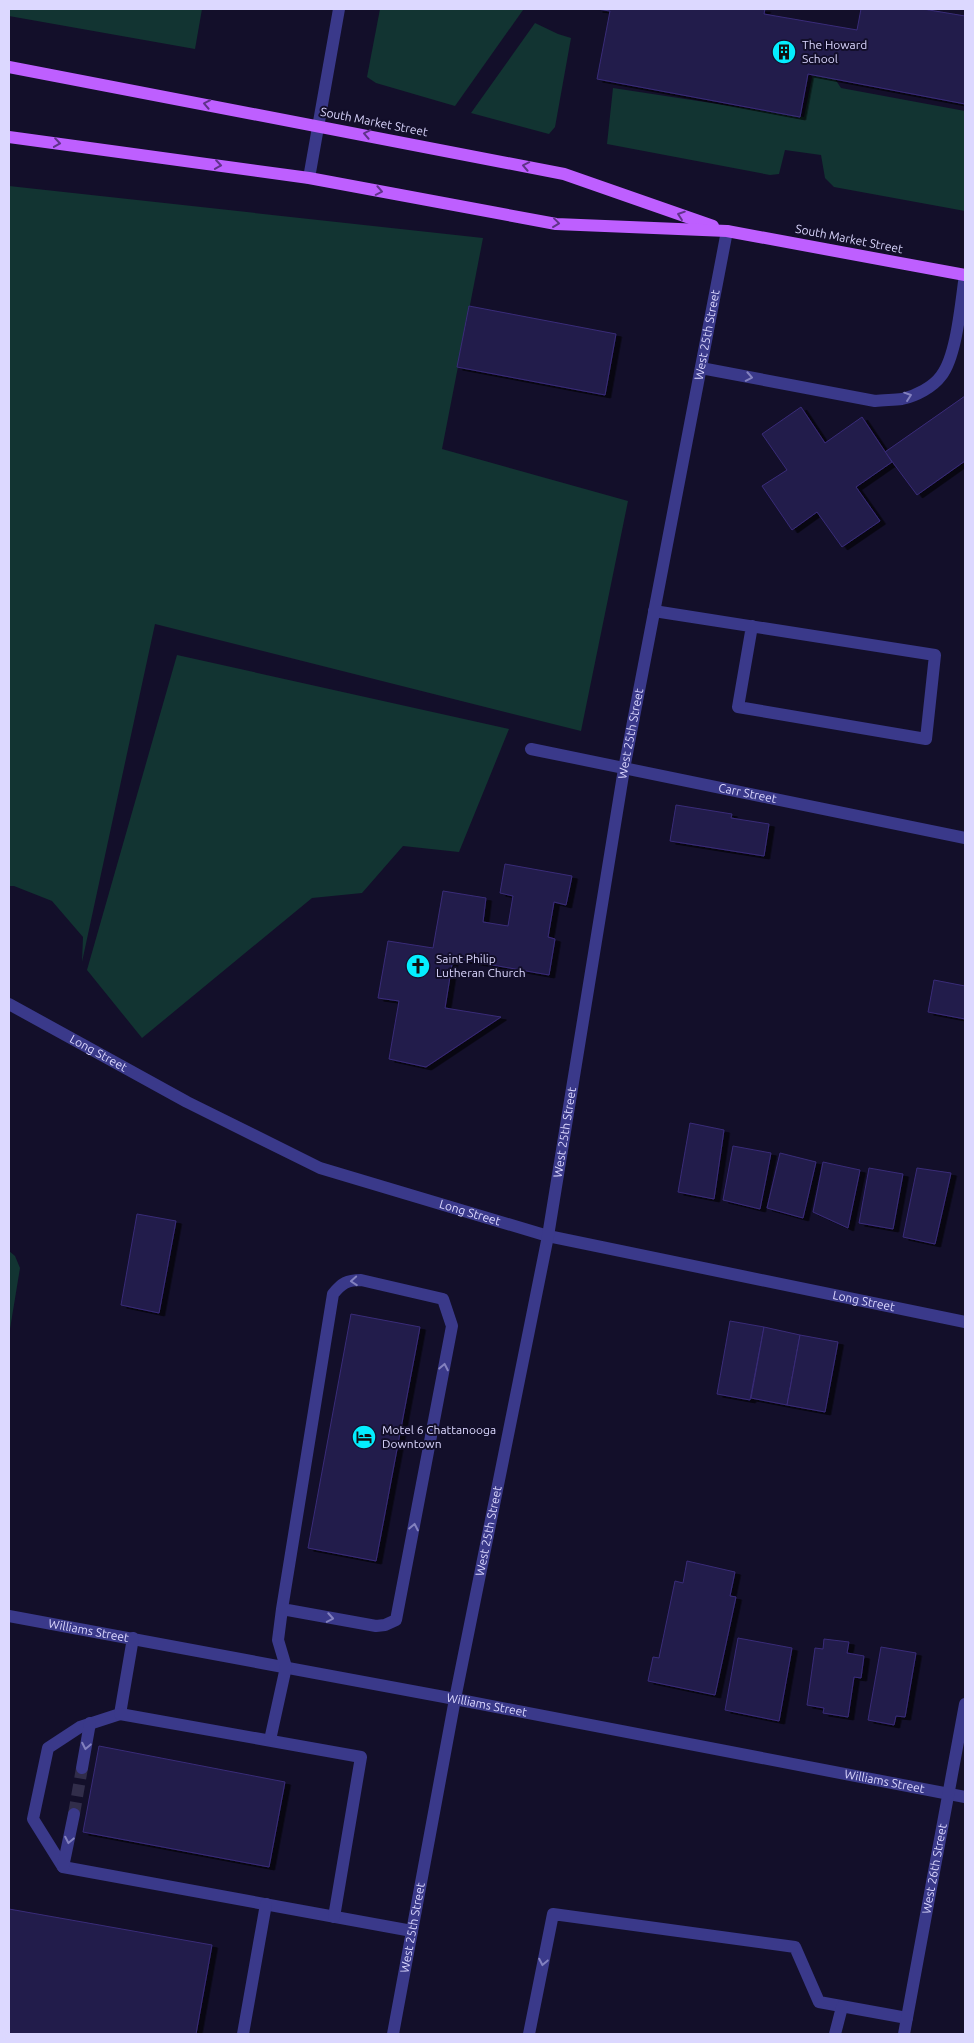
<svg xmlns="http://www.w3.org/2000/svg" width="974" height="2043" viewBox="0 0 974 2043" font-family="Ubuntu,sans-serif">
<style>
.green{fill:#123432}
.building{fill:#231b4c;stroke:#392c78;filter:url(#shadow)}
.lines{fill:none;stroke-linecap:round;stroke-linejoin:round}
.minor-tunnel{stroke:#312d4a;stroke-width:12;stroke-dasharray:12 6;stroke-linecap:butt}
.minor{stroke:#3a398a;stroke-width:12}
.major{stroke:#be5fff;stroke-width:12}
.oneway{stroke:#60338a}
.oneway2{stroke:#8381bf}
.labels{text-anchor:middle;stroke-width:4;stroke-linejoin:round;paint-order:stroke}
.poi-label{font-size:12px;fill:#dcd8ff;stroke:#130f2a;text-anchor:start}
.street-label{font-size:12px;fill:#dcd8ff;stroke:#130f2a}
</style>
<defs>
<filter id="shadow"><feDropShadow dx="5.5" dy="3" stdDeviation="0" flood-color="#0009"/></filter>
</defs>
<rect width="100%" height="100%" fill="#130f2a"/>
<g class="green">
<polygon points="9,9 202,9 195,49 9,16"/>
<polygon points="380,9 522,9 523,10 455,106 376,83 367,77"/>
<polygon points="535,23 558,34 571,38 555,127 549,134 471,113"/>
<polygon points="813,72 833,76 841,88 965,111 965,211 834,187 825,178 821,155 785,150 779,174 770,175 607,144 613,88 804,117"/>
<polygon points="9,186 483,238 442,449 628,501 581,731 155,624 82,962 83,937 52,901 14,886 9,886"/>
<polygon points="177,655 509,729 459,852 403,846 362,893 312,898 142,1038 87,970"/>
<polygon points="9,1251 15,1256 20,1268 9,1335"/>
</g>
<g class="building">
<polygon points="597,9 765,9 764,14 857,30 861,9 923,9 965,16 965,104 808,74 800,117 597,79 610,11"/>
<polygon points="469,306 616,334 605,395 457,367"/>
<polygon points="965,396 965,461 917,495 885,452"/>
<polygon points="801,407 825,443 862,417 892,462 856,487 880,521 842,547 817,512 792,530 762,486 787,470 762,434"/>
<polygon points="676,805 732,814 731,818 769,824 764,856 670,841"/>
<polygon points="505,864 572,876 566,905 554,902 548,937 555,939 549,975 453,958 445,1008 501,1017 426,1067 389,1059 399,1001 378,998 388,941 433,948 443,891 486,898 483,922 508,926 513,896 500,893"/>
<polygon points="934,980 965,986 965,1019 928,1012"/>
<polygon points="690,1123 724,1130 714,1199 678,1192"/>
<polygon points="733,1146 771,1153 760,1209 723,1200"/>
<polygon points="780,1153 816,1162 803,1218 767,1208"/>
<polygon points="823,1162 860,1170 848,1228 813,1212"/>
<polygon points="869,1168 903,1174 893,1229 859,1223"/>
<polygon points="917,1168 951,1173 935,1244 903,1237"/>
<polygon points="137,1214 176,1221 159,1313 121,1305"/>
<polygon points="351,1314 420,1327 376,1561 308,1548"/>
<polygon points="730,1321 764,1327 750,1400 717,1394"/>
<polygon points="764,1327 800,1335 787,1405 751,1398"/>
<polygon points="800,1335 838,1342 825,1412 787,1405"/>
<polygon points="687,1561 735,1572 730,1596 736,1597 715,1695 648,1681 653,1657 659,1658 675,1581 683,1583"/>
<polygon points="738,1638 792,1648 779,1721 725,1710"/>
<polygon points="824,1639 849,1642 847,1653 864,1656 861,1678 854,1677 848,1717 823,1713 824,1708 807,1705 815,1648 823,1649"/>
<polygon points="881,1647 916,1653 905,1717 896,1716 894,1725 868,1720"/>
<polygon points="99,1746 285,1782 269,1867 83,1832"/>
<polygon points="9,1909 212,1945 196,2034 9,2034"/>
</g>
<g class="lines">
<polyline class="minor-tunnel" points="74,1814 82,1768"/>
<g class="minor">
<polyline points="309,178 339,9"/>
<path d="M 701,368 L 875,401 C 884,400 893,400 902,399 C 916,396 933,387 941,376 C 957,356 961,301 965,275"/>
<polyline points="654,611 935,655 926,739 738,707 752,626"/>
<path id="s1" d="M 531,749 L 965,838"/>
<path id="s2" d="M 9,1004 L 187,1102 L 320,1168 L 548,1236 L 965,1322"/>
<path id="s3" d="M 9,1616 L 455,1699 L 965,1797"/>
<polyline points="133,1638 120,1714 80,1727 48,1748 33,1819 63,1867 412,1931"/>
<polyline points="120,1714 361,1757 334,1917"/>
<path d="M 270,1740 L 286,1667 L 278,1640 L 282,1609 L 333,1294 C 342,1283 347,1280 361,1280 L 443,1299 L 452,1326 L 396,1620 L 385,1625 L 376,1626 L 282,1609"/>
<polyline points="82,1768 90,1723"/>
<polyline points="63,1867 74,1814"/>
<polyline points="243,2034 266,1904"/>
<path id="s4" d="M 393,2034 L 455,1699 L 548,1236 L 624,769 L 727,231"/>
<polyline points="529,2034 553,1914 795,1947 819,2002 907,2018"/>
<polyline points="835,2034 842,2007"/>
<path id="s5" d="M 904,2034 L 965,1704"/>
</g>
<g class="major">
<polyline points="9,67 564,174 713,226"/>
<polyline points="9,137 309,178 556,224 727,231 965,275"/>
</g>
</g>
<defs><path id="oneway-chevron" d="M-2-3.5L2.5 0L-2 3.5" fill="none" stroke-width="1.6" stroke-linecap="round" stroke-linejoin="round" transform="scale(1.25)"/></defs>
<g class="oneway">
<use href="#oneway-chevron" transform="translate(207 104) rotate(-169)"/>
<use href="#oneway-chevron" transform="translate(367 134) rotate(-169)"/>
<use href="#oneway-chevron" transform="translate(57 143) rotate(8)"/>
<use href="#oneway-chevron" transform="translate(218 165) rotate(8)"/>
<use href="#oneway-chevron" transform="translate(526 166) rotate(-169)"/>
<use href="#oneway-chevron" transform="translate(379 191) rotate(11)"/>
<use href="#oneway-chevron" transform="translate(681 215) rotate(-161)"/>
<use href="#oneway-chevron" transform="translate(556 223) rotate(7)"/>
</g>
<g class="oneway2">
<use href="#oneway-chevron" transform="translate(749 377) rotate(11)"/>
<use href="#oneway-chevron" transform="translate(908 396) rotate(-19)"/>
<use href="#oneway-chevron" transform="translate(354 1281) rotate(176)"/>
<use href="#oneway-chevron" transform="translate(444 1367) rotate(-79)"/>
<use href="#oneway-chevron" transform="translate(414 1527) rotate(-79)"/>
<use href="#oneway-chevron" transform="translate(330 1618) rotate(10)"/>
<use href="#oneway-chevron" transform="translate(86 1746) rotate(101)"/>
<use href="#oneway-chevron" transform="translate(69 1840) rotate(101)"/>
<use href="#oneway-chevron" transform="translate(543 1962) rotate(101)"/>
</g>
<defs>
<g id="building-disc" transform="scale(1.25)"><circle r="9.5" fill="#04eeff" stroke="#130f2a"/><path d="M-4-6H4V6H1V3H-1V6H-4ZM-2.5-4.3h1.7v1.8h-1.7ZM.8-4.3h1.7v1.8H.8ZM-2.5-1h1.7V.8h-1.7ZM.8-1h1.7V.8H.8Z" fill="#111"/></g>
<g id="church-disc" transform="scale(1.25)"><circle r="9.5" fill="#04eeff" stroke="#130f2a"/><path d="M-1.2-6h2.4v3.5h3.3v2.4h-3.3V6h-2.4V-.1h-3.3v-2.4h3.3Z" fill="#111"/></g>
<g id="hotel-disc" transform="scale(1.25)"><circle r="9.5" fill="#04eeff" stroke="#130f2a"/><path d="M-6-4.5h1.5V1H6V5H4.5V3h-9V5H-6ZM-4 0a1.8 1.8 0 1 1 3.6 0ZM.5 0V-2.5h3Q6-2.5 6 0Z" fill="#111"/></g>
</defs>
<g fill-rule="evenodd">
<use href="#building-disc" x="784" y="52"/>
<use href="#church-disc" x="418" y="966"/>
<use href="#hotel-disc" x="364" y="1437"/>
</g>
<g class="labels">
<g class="poi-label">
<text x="802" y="49">The Howard<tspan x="802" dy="14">School</tspan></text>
<text x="436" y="963">Saint Philip<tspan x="436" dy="14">Lutheran Church</tspan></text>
<text x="382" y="1434">Motel 6 Chattanooga<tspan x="382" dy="14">Downtown</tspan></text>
</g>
<g class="street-label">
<text transform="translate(374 122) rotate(11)" y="4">South Market Street</text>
<text transform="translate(849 239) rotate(11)" y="4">South Market Street</text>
<text dy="4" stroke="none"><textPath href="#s4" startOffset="1728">West 25th Street</textPath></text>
<text dy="4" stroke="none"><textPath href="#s4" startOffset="1322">West 25th Street</textPath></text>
<text dy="4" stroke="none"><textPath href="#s1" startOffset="221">Carr Street</textPath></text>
<text dy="4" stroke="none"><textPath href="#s2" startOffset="102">Long Street</textPath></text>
<text dy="4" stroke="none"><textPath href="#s4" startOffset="918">West 25th Street</textPath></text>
<text dy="4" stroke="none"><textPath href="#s2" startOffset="508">Long Street</textPath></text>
<text dy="4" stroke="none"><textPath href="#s2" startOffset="912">Long Street</textPath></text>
<text dy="4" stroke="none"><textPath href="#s4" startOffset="512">West 25th Street</textPath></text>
<text dy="4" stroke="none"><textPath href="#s3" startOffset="81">Williams Street</textPath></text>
<text dy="4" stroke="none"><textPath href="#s3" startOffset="486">Williams Street</textPath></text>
<text dy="4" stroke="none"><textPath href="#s3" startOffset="891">Williams Street</textPath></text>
<text dy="4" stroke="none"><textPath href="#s5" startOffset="168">West 26th Street</textPath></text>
<text dy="4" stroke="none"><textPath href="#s4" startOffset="108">West 25th Street</textPath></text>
</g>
</g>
<rect width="974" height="2043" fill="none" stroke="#dcd8ff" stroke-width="20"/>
</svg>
